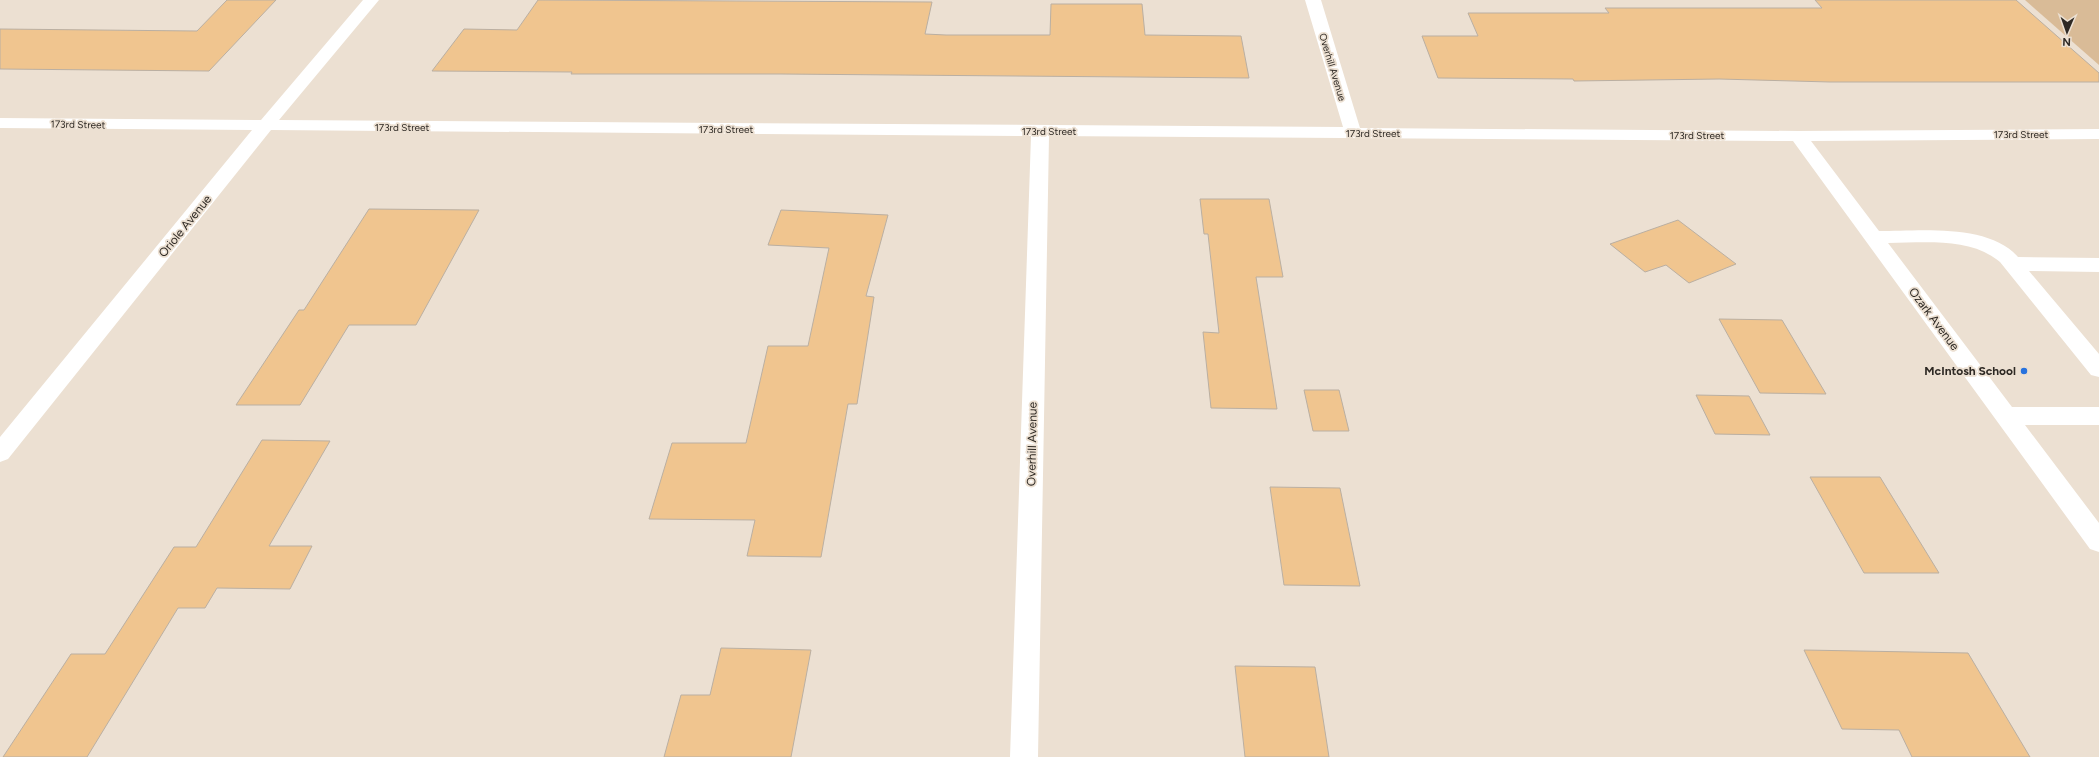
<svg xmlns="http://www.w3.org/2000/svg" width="2099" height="757" viewBox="0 0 2099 757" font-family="Figtree,sans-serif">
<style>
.green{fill:#d9bb97}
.building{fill:#f0c58f;stroke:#baafa2}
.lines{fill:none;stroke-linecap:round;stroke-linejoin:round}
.minor{fill:#fff;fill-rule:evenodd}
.poi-dot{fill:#2772de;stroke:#ece0d2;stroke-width:1.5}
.labels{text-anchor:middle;stroke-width:3.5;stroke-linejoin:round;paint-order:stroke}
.far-street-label{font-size:10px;fill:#2e2924;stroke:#ece0d2}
.street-label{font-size:12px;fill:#2e2924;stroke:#ece0d2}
.poi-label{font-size:12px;font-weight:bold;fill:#2e2924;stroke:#ece0d2;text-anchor:end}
</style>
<rect width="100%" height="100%" fill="#ece0d2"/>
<polygon class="green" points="2025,0 2099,0 2099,65"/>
<g class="building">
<polygon points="227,0 276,0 209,71 0,69 0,29 197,31"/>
<polygon points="538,0 932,2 925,34 946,35 1050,35 1051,4 1142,4 1145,35 1241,36 1249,78 781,74 571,74 572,72 432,71 464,29 517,30"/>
<polygon points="1815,0 2016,0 2099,73 2099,82 1830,82 1719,79 1574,81 1573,79 1438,78 1422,36 1478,36 1468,13 1609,13 1605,8 1822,8"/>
<polygon points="1200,199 1269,199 1283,277 1256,277 1277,409 1211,408 1203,332 1219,333 1208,234 1204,234"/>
<polygon points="369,209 479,210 416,325 349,325 300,405 236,405 299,310 304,310"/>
<polygon points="781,210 888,215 866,296 874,297 857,404 848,404 821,557 747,556 755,520 649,519 672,443 746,443 768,346 808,346 829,248 768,245"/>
<polygon points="1678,220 1736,264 1689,283 1666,265 1645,272 1610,244"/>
<polygon points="1719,319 1782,320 1826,394 1760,393"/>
<polygon points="1304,390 1339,390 1349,431 1313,431"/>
<polygon points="1696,395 1749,396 1770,435 1715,434"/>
<polygon points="262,440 330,441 269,546 312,546 290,589 217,588 205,608 178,608 87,757 3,757 71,654 105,654 174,547 196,547"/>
<polygon points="1810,477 1880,477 1939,573 1864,573"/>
<polygon points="1270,487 1340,488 1360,586 1284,585"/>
<polygon points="721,648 811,650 791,757 664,757 681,695 710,695"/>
<polygon points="1804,650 1968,653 2030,757 1912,757 1899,730 1842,729"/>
<polygon points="1235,666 1315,667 1329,757 1245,757"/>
</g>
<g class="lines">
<path class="minor" d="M 363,0 L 379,0 L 279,120 L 1343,127 L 1305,0 L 1321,0 L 1360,128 L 1798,131 L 2099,129 L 2099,139 L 1811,141 L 1879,231 C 1919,231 1989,223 2018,257 L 2099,258 L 2099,272 L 2029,271 L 2099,354 L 2099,377 L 2091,375 L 2000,262 C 1970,237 1925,243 1888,243 L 2012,407 L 2099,407 L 2099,425 L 2025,425 L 2099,523 L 2099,552 L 2090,549 L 1793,141 L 1049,136 L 1038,757 L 1010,757 L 1031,136 L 271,130 L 8,459 L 0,462 L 0,437 L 252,130 L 0,128 L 0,118 L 261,120 Z"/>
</g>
<circle class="poi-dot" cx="2024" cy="371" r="4"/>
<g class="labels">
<g class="far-street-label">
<text transform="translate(1333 67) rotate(73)" y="4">Overhill Avenue</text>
<text transform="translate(78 124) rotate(1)" y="4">173rd Street</text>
<text x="402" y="131">173rd Street</text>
<text x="726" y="133">173rd Street</text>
<text x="1049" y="135">173rd Street</text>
<text x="1373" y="137">173rd Street</text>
<text x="2021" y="138">173rd Street</text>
<text x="1697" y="139">173rd Street</text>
</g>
<g class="street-label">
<text transform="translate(185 226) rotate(-51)" y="4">Oriole Avenue</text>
<text transform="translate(1934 319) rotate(53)" y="4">Ozark Avenue</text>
<text transform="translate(1032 444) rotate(-89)" y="4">Overhill Avenue</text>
</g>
<g class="poi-label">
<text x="2016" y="375">McIntosh School</text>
</g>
</g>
<g transform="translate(2067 32) rotate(182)" stroke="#ece0d2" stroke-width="3" paint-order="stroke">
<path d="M0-3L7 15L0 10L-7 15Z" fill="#2e2924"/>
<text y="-6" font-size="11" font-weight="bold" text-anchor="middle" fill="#2e2924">N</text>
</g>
</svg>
